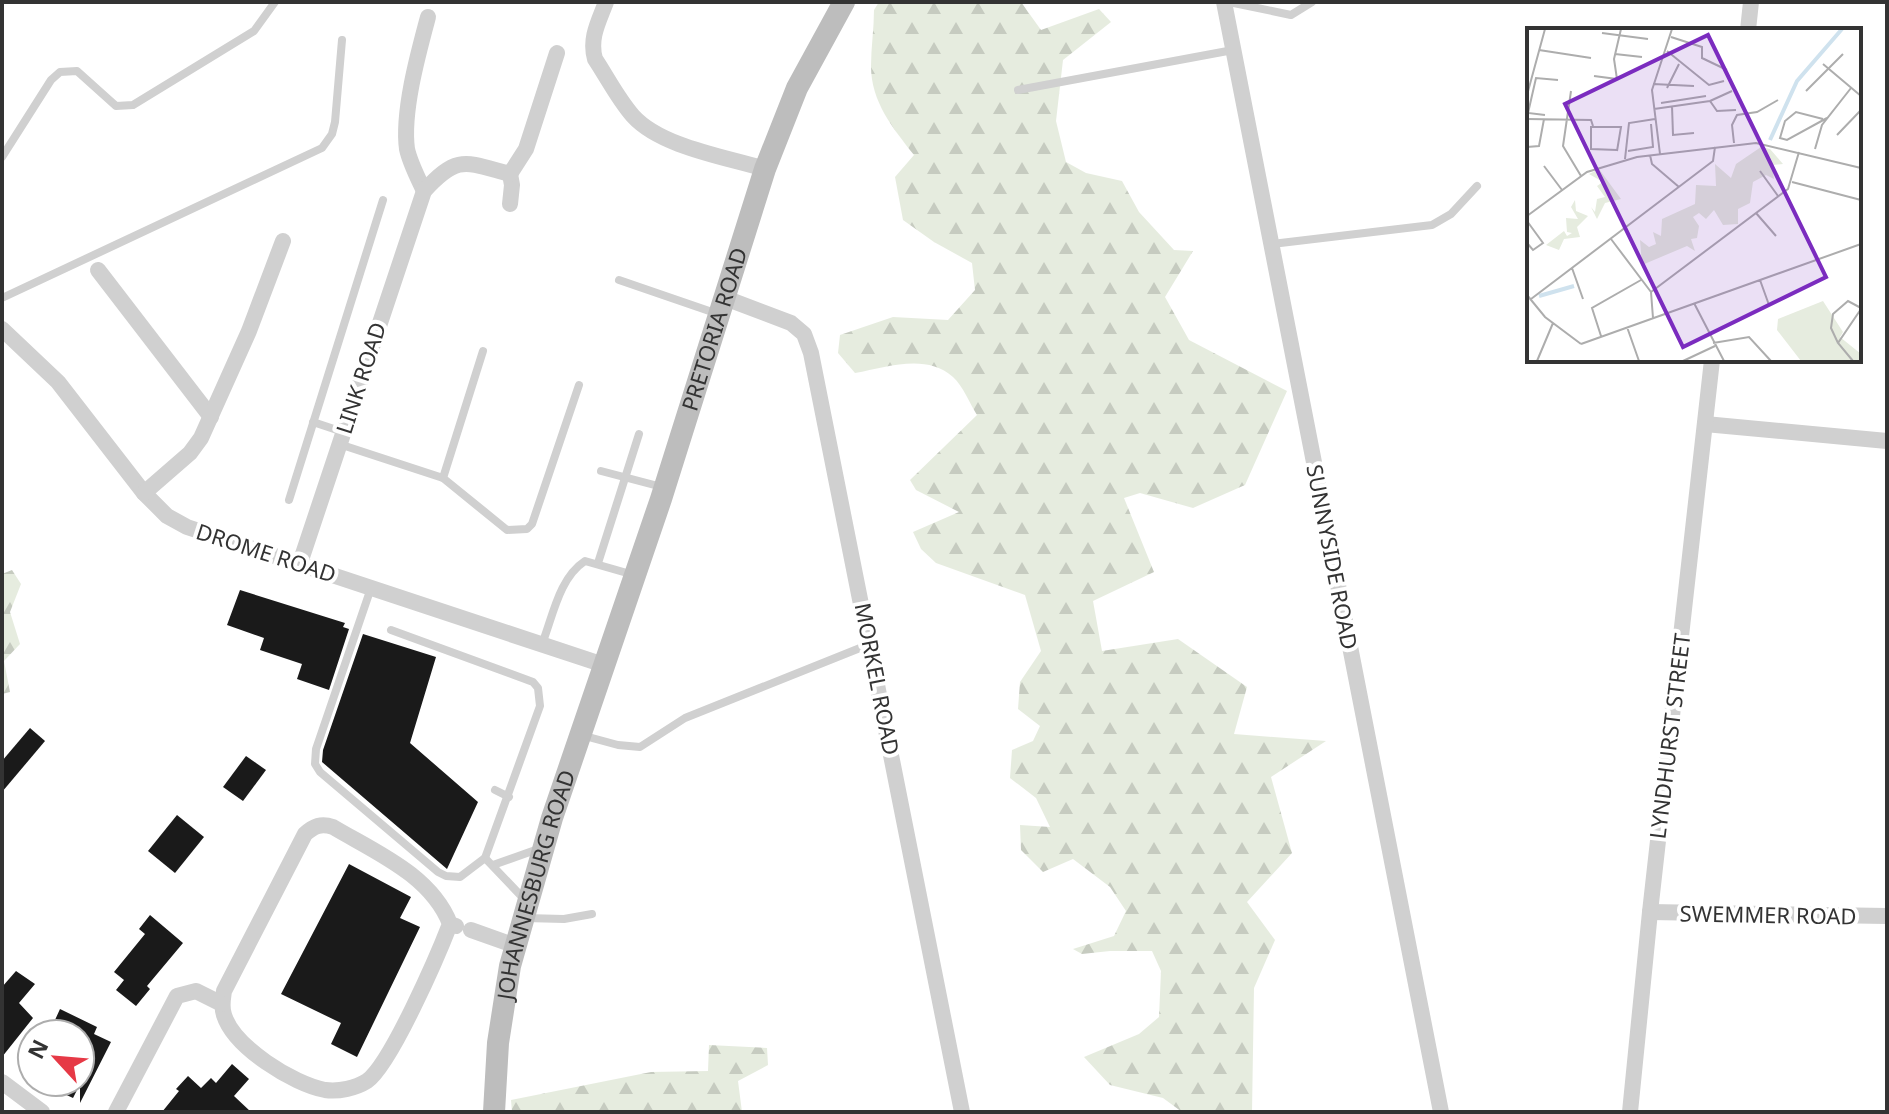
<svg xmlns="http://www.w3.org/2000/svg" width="1889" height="1114" viewBox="0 0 1889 1114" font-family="'Noto Sans',sans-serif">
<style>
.forest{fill:url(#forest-firs)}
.building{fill:#1a1a1a}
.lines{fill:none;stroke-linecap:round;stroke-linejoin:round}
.lane{stroke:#d0d0d0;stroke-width:8}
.street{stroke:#d0d0d0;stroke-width:16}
.secondary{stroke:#bdbdbd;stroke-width:22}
.labels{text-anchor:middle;stroke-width:8;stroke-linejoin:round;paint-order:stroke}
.street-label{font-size:22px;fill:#333;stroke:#fff}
.inset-river{fill:none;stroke:#cfe2ee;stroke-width:4}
.inset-road{fill:none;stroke:#adadad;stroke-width:2}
.view{fill:#7b2cbf;fill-opacity:0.15;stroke:#7b2cbf;stroke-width:4}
.inset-edge{fill:none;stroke:#333;stroke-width:4}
</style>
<defs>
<pattern id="forest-firs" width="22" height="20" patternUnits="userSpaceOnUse" patternTransform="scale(2)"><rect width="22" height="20" fill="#e6ecdf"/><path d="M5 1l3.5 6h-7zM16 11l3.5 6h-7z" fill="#c6cbc0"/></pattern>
</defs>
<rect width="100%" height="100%" fill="#fff"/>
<g class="forest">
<path d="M 879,2 L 1021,2 L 1041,30 L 1099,9 L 1111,22 L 1063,60 L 1056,121 L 1066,162 L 1086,173 L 1122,181 L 1139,212 L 1174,250 L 1193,251 L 1165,297 L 1189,340 L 1287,391 L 1245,485 L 1193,508 L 1140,493 L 1124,498 L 1154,572 L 1093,601 L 1102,651 L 1178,639 L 1247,687 L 1234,734 L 1326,741 L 1271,777 L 1292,853 L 1247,902 L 1275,940 L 1254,988 L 1252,1112 L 1182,1112 L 1163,1098 L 1110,1085 L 1084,1057 L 1139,1034 L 1159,1017 L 1161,971 L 1152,951 L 1110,951 L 1082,954 L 1073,949 L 1114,936 L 1126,911 L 1110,887 L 1073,859 L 1043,872 L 1021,850 L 1020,825 L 1050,827 L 1036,798 L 1010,778 L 1012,750 L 1033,741 L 1040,726 L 1018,709 L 1020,682 L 1041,651 L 1025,595 L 936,563 L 921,549 L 913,532 L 959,512 L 916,490 L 910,480 L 977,415 C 970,404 963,386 953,377 C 926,353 888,367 855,373 L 838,353 L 840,335 L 893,317 L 948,320 L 975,290 L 972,263 L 934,242 L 903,220 L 895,177 L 914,155 C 893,128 871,102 871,66 C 871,47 874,29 874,10 Z"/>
<polygon points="12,570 21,584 10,612 20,644 4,661 10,692 2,694 2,574"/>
<polygon points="709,1045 767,1048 768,1065 738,1081 742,1112 512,1112 511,1100 651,1072 708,1071"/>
</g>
<g class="building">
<polygon points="240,590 345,623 343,627 349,629 329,690 297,679 302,664 260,650 264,638 227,625"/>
<polygon points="363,634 436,657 410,743 478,802 447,869 322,762 323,750"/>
<polygon points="30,728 45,741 2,792 2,761"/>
<polygon points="246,756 266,770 243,801 223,787"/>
<polygon points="177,815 204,837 175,873 148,851"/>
<polygon points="349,864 411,897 400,918 420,927 357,1057 331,1044 341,1023 281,994"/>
<polygon points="150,915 183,943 147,986 150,989 136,1006 116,990 124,980 114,972 145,934 139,929"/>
<polygon points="16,971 35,984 19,1003 33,1018 2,1057 2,987"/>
<polygon points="60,1009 97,1027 94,1034 111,1042 80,1103 80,1084 73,1098 60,1092 65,1082 80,1082 80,1034 60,1034 65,1025 55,1020"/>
<polygon points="232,1064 249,1079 234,1096 251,1112 162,1112 179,1091 176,1089 188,1076 201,1088 211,1078 216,1083"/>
</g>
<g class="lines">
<g class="lane">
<polyline points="1229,2 1291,15 1312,2"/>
<polyline points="1018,90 1233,50"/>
<polyline points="2,157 51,80 60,72 77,71 116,106 133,105 254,31 275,2"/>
<polyline points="1272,244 1432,225 1451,214 1477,186"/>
<polyline points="619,280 718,314"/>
<polyline points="2,298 322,148 332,134 335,122 342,40"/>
<polyline points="313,422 343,432"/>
<polyline points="339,444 443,478 507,530 527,529 532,524 579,385"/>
<polyline points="601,471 662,487"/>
<polyline points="443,478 483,351"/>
<polyline points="289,500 383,200"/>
<polyline points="598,563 639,434"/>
<polyline points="371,588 316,749 315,764 320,772 438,872 446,876 460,877 485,858 540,706 538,688 533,682 391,630"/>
<path d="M 542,644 C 553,616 559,578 585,561 L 634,575"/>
<polyline points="581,735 618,745 640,747 685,718 870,644"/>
<polyline points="495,790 509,797"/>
<polyline points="485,858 525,900"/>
<polyline points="493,865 541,848"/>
<polyline points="525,918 564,919 592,914"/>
</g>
<g class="street">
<path d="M 606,2 C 599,21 589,38 595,59 C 607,77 618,99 633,116 C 661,147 726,157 765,169"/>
<polyline points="1224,2 1441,1112"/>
<polyline points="1748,30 1751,2"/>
<polyline points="510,174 512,185 510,204"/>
<path d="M 424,191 C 418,178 410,163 407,149 C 402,112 418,54 428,17"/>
<polyline points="98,270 211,417"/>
<polyline points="725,298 791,323 804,334 811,353 962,1112"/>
<polyline points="2,329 58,382 144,493 167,516 187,527 604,665"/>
<polyline points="1705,424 1887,441"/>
<polyline points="144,493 190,453 201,438 249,331 283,241"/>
<path d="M 299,566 L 424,191 C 458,154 465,162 510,174 L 526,149 L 557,53"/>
<polyline points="1650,912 1887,916"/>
<path d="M 450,924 C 438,955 391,1064 367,1081 C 356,1088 339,1092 325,1090 C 293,1084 234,1047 224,1015 C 221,1006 223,999 224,991 L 305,834 C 314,826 321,823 333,827 C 375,852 431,875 450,924 L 456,926"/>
<polyline points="471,930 516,946"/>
<polyline points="2,1082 42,1112"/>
<polyline points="116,1112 177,996 196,991 222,1004"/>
<polyline points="1630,1112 1650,912 1712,360"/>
</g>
<path class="secondary" id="s1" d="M 494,1112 L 498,1043 L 510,966 L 552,818 L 661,499 L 765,169 L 797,88 L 844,2"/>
</g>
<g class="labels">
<g class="street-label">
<text dy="8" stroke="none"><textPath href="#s1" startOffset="816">PRETORIA ROAD</textPath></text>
<text transform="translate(361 378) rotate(-72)" y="8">LINK ROAD</text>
<text transform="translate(266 553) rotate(18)" y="8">DROME ROAD</text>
<text transform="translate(1332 557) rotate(79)" y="8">SUNNYSIDE ROAD</text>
<text transform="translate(877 679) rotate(79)" y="8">MORKEL ROAD</text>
<text transform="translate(1670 736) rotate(-83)" y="8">LYNDHURST STREET</text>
<text dy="8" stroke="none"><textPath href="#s1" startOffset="232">JOHANNESBURG ROAD</textPath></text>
<text transform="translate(1768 915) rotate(1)" y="8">SWEMMER ROAD</text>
</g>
</g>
<g transform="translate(1527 28)">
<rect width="334" height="334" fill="#fff"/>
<path d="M 234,119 L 243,121 L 256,136 L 245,137 L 247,151 L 239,147 L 226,154 L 223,175 L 211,181 L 211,196 L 196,197 L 187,182 L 179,191 L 172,185 L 166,189 L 172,198 L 170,210 L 164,211 L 168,223 L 160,218 L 115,237 L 113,212 L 122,219 L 129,216 L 126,204 L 134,208 L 135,191 L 168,176 L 169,157 L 189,158 L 188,136 L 204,150 L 209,136 ZM 72,141 L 94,171 L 78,175 L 70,191 L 64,179 L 68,184 L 70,171 L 78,169 L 70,158 L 76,154 L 62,146 ZM 48,172 L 49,183 L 61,188 L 50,199 L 53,209 L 37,211 L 32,222 L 19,217 L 37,203 L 40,208 L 45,205 L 40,204 L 39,190 L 51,191 L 44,179 ZM 296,273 L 316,304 L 313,309 L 334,326 L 334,333 L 274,333 L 250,302 L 251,291 Z" fill="#e6ecdf"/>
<path class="inset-river" d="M 243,112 L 270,53 L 315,1M 12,268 L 47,258"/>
<path class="inset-road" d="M 148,1 L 177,1M 75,5 L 121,11M 144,9 L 175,19 L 175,30 L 200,42M 12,22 L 64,30M 140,23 L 182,57 L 197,53M 88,26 L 115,29M 296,36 L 334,68M 67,48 L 90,51 L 87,31 L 94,1M 126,56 L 167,58M 140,60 L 152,36M 44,63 L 36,118 L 54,148M 279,63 L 316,26M 0,67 L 18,1M 183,73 L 190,83 L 209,82M 183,73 L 205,63M 134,75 L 179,68M 145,78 L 146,107 L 167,105M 127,81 L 183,73M 18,87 L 1,85 L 9,50 L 31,52M 0,91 L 64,92 L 66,98M 296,91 L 269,84 L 258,93 L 253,110 L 260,112 L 300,90M 310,107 L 334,82M 207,115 L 205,97 L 210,87 L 230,84 L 251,72M 0,119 L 12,118 L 17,91M 288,121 L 295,97 L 324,60M 90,122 L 64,121 L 64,99 L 94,99 L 90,123M 101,123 L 126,119 L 124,96M 133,126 L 125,62 L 145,1M 123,127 L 125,136 L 152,159M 98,131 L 102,95 L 128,91M 17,138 L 35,162M 233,143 L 251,168M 265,154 L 334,172M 229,185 L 249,208M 0,188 L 60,144 L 110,129 L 229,115 L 334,140M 0,193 L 16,215 L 6,222 L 0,215M 84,211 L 124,264 L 126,290M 45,240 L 56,271M 233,252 L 242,277M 124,264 L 261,161 L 272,124M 0,267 L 18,289 L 54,316M 4,271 L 186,133 L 188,119M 167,275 L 197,333M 100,299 L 112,333M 74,308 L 65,280 L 114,252M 186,315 L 222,309 L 244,333M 311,315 L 304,300 L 306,286 L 321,273 L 334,280M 54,316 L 334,216M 10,333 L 26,295M 156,333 L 188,318M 326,333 L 311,315 L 334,281"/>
<path class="view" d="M 181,7 L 299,249 L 156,319 L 38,76 Z"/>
<rect width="334" height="334" class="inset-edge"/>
</g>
<rect width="1889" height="1114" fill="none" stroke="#333333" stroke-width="8"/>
<g transform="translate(56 1058) rotate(296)"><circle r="38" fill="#ffffff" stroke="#adadad" stroke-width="2"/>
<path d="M0-6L14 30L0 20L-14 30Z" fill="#e63946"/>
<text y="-12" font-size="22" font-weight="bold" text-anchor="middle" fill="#333333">N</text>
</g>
</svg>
